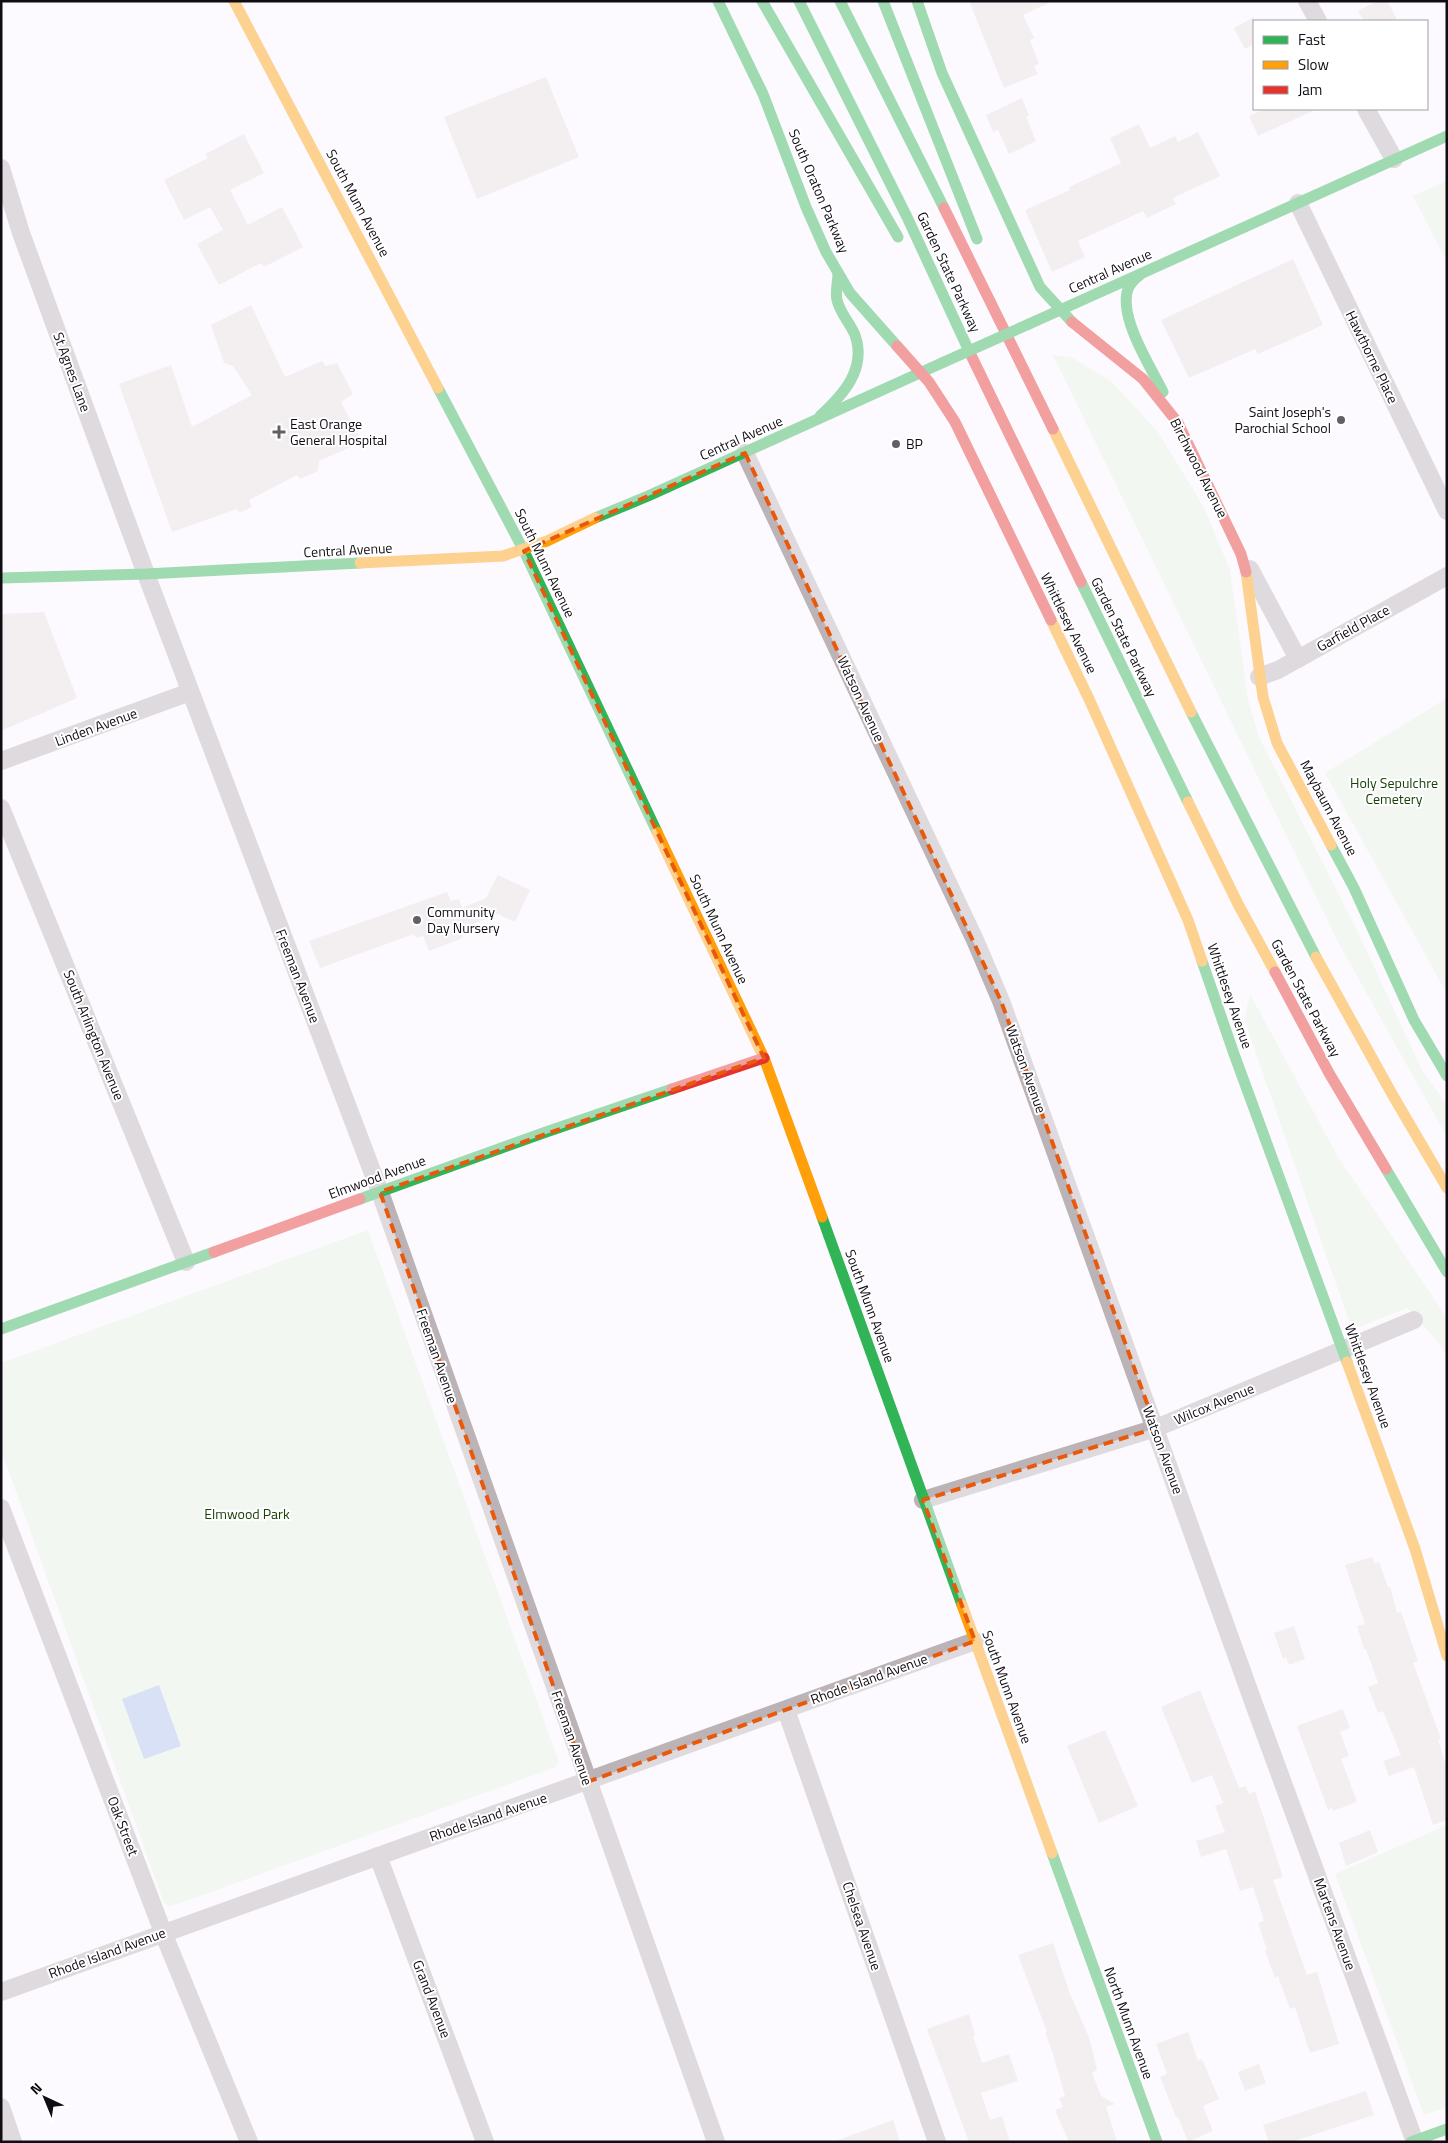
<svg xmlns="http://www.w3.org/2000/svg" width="1448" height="2143" viewBox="0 0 1448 2143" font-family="'Titillium Web',sans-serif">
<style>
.green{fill:#e7f7e2}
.water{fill:#b0c4ef}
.building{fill:#e9e3e3}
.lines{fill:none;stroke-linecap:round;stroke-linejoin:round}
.street{stroke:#bcb3b6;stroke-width:18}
.fast{stroke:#30b455;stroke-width:11}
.slow{stroke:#ff9f0a;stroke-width:11}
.jam{stroke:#e5322d;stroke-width:11}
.fast-bridge{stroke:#30b455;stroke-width:11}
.marked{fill:none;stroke:#e8590c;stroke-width:4;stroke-dasharray:10 6;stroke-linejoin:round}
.poi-dot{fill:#635f66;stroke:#fff;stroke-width:2}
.labels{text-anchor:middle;stroke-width:4;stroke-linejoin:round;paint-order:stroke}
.street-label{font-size:14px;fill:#100c14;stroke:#fff}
.poi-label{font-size:14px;fill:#100c14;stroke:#fff;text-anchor:start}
.park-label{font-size:14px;fill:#194208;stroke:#fff}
</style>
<rect width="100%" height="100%" fill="#fcfafe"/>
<g class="green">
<polygon points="1447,181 1447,262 1413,196"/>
<polygon points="1053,355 1071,357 1111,381 1158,432 1204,507 1230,570 1248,699 1259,737 1357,930 1422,1070 1447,1105 1447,1137 1338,942"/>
<polygon points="1447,698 1447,994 1325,773"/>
<polygon points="1250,994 1337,1155 1447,1318 1447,1358 1440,1344 1407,1308 1352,1330 1244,1019"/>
<polygon points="368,1230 559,1762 556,1767 170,1907 164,1903 1,1450 1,1363"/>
<polygon points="1447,1825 1447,2107 1424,2115 1335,1874"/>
</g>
<polygon class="water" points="159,1685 181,1746 144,1759 122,1699"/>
<g class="building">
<polygon points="969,1 1053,1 1023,15 1034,38 1030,40 1039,64 1034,66 1038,74 1004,88"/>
<polygon points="1377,1 1387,1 1398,21 1364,21 1358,11"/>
<polygon points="1254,17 1254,44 1245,49 1234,28"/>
<polygon points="546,77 579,157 477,199 444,117"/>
<polygon points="1022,98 1029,116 1026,117 1036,141 1009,154 998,130 993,132 986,115"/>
<polygon points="1265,109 1317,109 1258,136 1249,116"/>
<polygon points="1139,124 1150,148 1175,136 1178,142 1198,132 1220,176 1173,198 1176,204 1147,218 1143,211 1078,241 1085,257 1052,272 1025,210 1070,190 1069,187 1121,163 1110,138"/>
<polygon points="244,134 264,173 230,190 248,225 282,207 303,247 264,267 261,263 219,285 197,244 223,230 210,207 184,220 164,180 208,158 205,154"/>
<polygon points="1293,259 1323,325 1258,354 1255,349 1189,378 1161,320"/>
<polygon points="251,305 285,377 322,361 326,366 337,363 353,394 341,402 362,442 319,461 318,471 300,479 297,475 249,500 252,507 239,513 237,509 172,532 119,384 171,365 192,427 252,395 233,366 224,363 211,325"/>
<polygon points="44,612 77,698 1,731 1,614"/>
<polygon points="498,875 530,890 515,922 498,914 461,929 463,938 429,951 423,936 416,938 414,934 320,968 309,941 447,892 451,901 459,899 462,908 486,898"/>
<polygon points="1372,1557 1375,1564 1379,1562 1388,1587 1390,1587 1397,1613 1401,1612 1418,1661 1413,1663 1441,1739 1438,1740 1447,1768 1447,1820 1433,1825 1414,1767 1389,1776 1383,1761 1401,1755 1383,1711 1378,1713 1368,1687 1378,1683 1366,1649 1364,1649 1357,1626 1365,1624 1345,1565"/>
<polygon points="1294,1626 1305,1659 1289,1665 1286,1657 1283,1659 1274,1633"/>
<polygon points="1200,1690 1239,1788 1246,1786 1249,1794 1255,1791 1283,1877 1273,1880 1307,1975 1317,1972 1339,2044 1310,2053 1295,2007 1290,2009 1278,1976 1275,1978 1265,1951 1267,1950 1258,1923 1264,1921 1253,1887 1240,1891 1226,1849 1201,1857 1196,1841 1225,1832 1215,1806 1223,1803 1212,1775 1192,1783 1161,1707"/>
<polygon points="1343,1709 1350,1728 1340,1732 1349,1756 1341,1759 1357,1802 1333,1811 1332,1808 1328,1810 1297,1726"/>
<polygon points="1105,1730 1138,1806 1099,1823 1067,1746"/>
<polygon points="1370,1830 1378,1852 1346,1866 1339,1843"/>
<polygon points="1053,1943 1070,1994 1090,2040 1097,2070 1092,2073 1101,2096 1115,2104 1106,2107 1117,2142 1069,2142 1055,2110 1063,2107 1059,2098 1065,2096 1053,2054 1045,2032 1047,2032 1018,1955"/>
<polygon points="969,2014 975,2035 973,2036 982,2063 1009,2054 1018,2081 981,2093 990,2120 1002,2116 1010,2142 969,2142 927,2029"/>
<polygon points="1188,2032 1198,2061 1202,2059 1219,2099 1203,2106 1213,2131 1188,2142 1178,2117 1176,2117 1160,2077 1167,2074 1156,2044"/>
<polygon points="1259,2064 1266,2083 1245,2091 1238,2072"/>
<polygon points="1366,2091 1374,2115 1291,2142 1269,2142 1263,2125"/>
<polygon points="893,2120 900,2142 838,2142 838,2140"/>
</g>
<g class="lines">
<g class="street">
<polyline points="1307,1 1318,21"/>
<polyline points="1366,109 1394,159"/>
<polyline points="1,168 21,233 146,574 380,1192 716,2142"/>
<polyline points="1298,203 1447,511"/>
<polyline points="745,453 975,940 1001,1001 1255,1707 1415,2142"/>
<polyline points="1250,569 1298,659"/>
<polyline points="1259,677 1278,670 1447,576"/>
<polyline points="1,761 190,692"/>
<polyline points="1,808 186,1262"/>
<polyline points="923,1500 1156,1428 1414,1320"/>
<polyline points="1,1508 166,1940 249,2142"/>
<polyline points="786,1710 937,2142"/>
<polyline points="378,1856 485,2142"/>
<polyline points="1,1992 975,1641"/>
<polyline points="1,2107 13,2142"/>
</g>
<g class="fast">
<polyline points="718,1 763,94 806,207 826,252 850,293 897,346"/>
<polyline points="762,1 898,237"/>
<polyline points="799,1 907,217 969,351"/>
<polyline points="840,1 944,208"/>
<polyline points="883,1 977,239"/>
<polyline points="917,1 942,73 1040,287 1072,322"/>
<path d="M 1141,274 C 1136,278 1130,283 1128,289 C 1118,317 1151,367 1163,392"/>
<polyline points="1029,324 1447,136"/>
<polyline points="438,388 524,551 657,832"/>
<path d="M 820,416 C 843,395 867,369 855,335 C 850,323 840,313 837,300 C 835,292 838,282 838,273"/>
<polyline points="595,518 648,496 944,362"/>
<polyline points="1,578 146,574 360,563"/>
<polyline points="1081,582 1188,802"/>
<polyline points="1191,712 1316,957"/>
<polyline points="1331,845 1354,888 1414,1020 1447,1076"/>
<polyline points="1202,961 1234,1054 1347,1362"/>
<polyline points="1386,1169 1447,1272"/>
<polyline points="360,1199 546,1132 672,1089"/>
<polyline points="822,1217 962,1605"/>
<polyline points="1,1329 214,1252"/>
<polyline points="1052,1853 1157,2142"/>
<polyline points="1411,2142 1447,2129"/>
</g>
<g class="slow">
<polyline points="234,1 438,388"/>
<polyline points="1053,429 1191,712"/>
<polyline points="360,563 503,556 547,541 595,518"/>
<polyline points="1246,572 1263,697 1277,743 1331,845"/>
<polyline points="1051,620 1089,699 1188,920 1202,961"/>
<polyline points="1188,802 1238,904 1275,972"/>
<polyline points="657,832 764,1058 822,1217"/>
<polyline points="1316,957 1392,1094 1447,1188"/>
<polyline points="1347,1362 1415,1549 1447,1656"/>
<polyline points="962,1605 1052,1853"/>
</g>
<g class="jam">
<polyline points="944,208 1053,429"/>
<polyline points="1072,322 1143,379 1178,423 1241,554 1246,572"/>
<polyline points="897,346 929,382 955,422 1051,620"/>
<polyline points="969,351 1081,582"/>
<polyline points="1275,972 1329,1073 1386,1169"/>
<polyline points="672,1089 764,1058"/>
<polyline points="214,1252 360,1199"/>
</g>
<polyline class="fast-bridge" points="944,362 1029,324"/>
</g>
<path d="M0 0H1448V2143H0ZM 745,453 L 1001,1001 L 1156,1428 L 923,1500 L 975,1641 L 587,1782 L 380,1192 L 764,1058 L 524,551 Z" fill="#fcfafe" fill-opacity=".55" fill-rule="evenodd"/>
<path class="marked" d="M 745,453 L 1001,1001 L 1156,1428 L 923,1500 L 975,1641 L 587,1782 L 380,1192 L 764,1058 L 524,551 Z"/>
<g class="poi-dot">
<circle cx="1341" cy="420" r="5"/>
<path d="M276.5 424.5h5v5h5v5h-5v5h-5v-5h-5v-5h5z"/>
<circle cx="896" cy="444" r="5"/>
<circle cx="417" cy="920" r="5"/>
</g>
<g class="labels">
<g class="street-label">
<text transform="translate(819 191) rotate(67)" y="5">South Oraton Parkway</text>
<text transform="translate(358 203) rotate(62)" y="5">South Munn Avenue</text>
<text transform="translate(1110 271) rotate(-24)" y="5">Central Avenue</text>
<text transform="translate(949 272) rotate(65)" y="5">Garden State Parkway</text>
<text transform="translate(1372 357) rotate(64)" y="5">Hawthorne Place</text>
<text transform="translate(72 372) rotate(70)" y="5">St Agnes Lane</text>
<text transform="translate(741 438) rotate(-24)" y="5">Central Avenue</text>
<text transform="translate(1199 468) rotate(63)" y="5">Birchwood Avenue</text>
<text transform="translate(348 550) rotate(-3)" y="5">Central Avenue</text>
<text transform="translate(545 563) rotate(64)" y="5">South Munn Avenue</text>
<text transform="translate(1069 623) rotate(64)" y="5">Whittlesey Avenue</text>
<text transform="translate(1353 628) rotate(-29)" y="5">Garfield Place</text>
<text transform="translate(1124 637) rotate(64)" y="5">Garden State Parkway</text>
<text transform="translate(861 699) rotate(65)" y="5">Watson Avenue</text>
<text transform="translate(96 727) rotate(-20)" y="5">Linden Avenue</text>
<text transform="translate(1329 808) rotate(62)" y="5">Maybaum Avenue</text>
<text transform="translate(719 929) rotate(65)" y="5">South Munn Avenue</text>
<text transform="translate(298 976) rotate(69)" y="5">Freeman Avenue</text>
<text transform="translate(1230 996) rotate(71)" y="5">Whittlesey Avenue</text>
<text transform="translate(1306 998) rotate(62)" y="5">Garden State Parkway</text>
<text transform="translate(94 1035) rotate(68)" y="5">South Arlington Avenue</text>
<text transform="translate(1026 1069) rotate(70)" y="5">Watson Avenue</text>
<text transform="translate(377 1177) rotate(-20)" y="5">Elmwood Avenue</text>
<text transform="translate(870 1306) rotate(70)" y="5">South Munn Avenue</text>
<text transform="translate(437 1356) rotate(71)" y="5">Freeman Avenue</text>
<text transform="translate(1368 1376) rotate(70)" y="5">Whittlesey Avenue</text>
<text transform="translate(1214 1404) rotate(-23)" y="5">Wilcox Avenue</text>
<text transform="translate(1163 1450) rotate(70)" y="5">Watson Avenue</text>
<text transform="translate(869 1679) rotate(-20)" y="5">Rhode Island Avenue</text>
<text transform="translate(1007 1687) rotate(70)" y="5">South Munn Avenue</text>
<text transform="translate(572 1738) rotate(71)" y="5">Freeman Avenue</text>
<text transform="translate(488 1817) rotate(-19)" y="5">Rhode Island Avenue</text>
<text transform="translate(123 1826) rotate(69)" y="5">Oak Street</text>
<text transform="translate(1335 1924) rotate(70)" y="5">Martens Avenue</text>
<text transform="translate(862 1926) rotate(71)" y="5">Chelsea Avenue</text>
<text transform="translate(107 1953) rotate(-20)" y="5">Rhode Island Avenue</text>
<text transform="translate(432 1999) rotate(69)" y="5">Grand Avenue</text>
<text transform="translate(1129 2023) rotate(70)" y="5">North Munn Avenue</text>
</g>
<g class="poi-label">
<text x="1331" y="417" text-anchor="end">Saint Joseph's<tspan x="1331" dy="16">Parochial School</tspan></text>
<text x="290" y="429">East Orange<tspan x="290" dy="16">General Hospital</tspan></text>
<text x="906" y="449">BP</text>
<text x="427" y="917">Community<tspan x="427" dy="16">Day Nursery</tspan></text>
</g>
<g class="park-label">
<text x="1394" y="788">Holy Sepulchre<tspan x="1394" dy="16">Cemetery</tspan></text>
<text x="247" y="1519">Elmwood Park</text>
</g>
</g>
<rect width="1448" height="2143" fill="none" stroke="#100c14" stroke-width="5"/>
<rect x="1253" y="20" width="175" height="90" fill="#ffffff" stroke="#9f9ea1"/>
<rect x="1263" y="36" width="25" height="8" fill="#30b455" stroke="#9f9ea1"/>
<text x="1298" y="45" font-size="15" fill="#100c14">Fast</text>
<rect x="1263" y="61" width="25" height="8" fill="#ff9f0a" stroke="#9f9ea1"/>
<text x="1298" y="70" font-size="15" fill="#100c14">Slow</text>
<rect x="1263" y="86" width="25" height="8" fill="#e5322d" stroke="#9f9ea1"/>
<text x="1298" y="95" font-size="15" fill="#100c14">Jam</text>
<g transform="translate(45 2098) rotate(316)" stroke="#ffffff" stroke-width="4" paint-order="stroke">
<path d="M0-4L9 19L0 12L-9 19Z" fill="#100c14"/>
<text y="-8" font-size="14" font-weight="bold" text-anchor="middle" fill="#100c14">N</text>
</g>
</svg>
